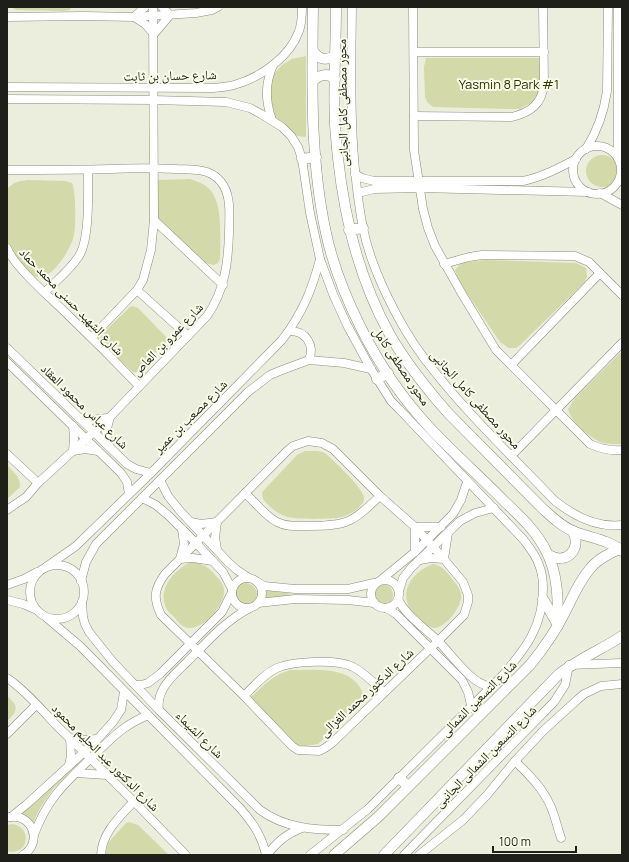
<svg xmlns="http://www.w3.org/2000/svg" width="629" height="862" viewBox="0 0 629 862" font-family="Manrope,'Noto Naskh Arabic',sans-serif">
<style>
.green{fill:#d3d9a9}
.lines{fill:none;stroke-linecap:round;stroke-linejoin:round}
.minor-casing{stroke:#8b8d7d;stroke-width:9}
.major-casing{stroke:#8b8d7d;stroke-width:11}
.minor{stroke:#fff;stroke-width:8}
.major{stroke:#fff;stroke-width:10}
.labels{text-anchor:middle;stroke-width:4;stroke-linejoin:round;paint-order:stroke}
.street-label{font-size:13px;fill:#1e1f19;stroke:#f9fbe9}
.park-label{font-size:13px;fill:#323500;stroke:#f9fbe9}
</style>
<rect width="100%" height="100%" fill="#ebeedc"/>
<g class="green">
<polygon points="11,7 72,7 70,10 64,11 16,10"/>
<polygon points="306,56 306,137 297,136 287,131 271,114 269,87 274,74 282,65 292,59"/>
<polygon points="426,58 541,58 542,78 539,91 535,101 519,109 510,109 433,107 427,102 425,97 424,67"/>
<circle cx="602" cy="171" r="16"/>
<path d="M 190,179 C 198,182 206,184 211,191 C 223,205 220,241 220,259 L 218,263 L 214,265 L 206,263 L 156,217 L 155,182 L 158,180 Z"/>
<path d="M 28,180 L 65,181 L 72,183 C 76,192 76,224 74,235 C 72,247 52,281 37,277 C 32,276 28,271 25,268 C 18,261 10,254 8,243 C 7,239 8,233 8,228 C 8,215 8,202 8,188 C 15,182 18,181 28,180 Z"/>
<polygon points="485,260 576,263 586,268 587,277 584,283 520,345 516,348 509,348 500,342 460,283 455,270 461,263"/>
<polygon points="132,306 138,308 168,339 167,341 137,372 133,372 102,343 100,338 103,333 130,307"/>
<path d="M 622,351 L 622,444 C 616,444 609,444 603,443 C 591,439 571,422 568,409 L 575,398 Z"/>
<path d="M 305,451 L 318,451 L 325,453 C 334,461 362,487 364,497 C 365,508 346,517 337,518 C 326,519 294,520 285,516 C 276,513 269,506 263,499 L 262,493 L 264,490 L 297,455 Z"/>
<path d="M 7,465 C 13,472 21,477 20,487 L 7,499 Z"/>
<path d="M 191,562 C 202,563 209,567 216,576 C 221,581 224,585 224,592 C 224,606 203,630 188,628 C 182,627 178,622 174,617 C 171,614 166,610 165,605 C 159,586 175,570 191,562 Z"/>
<path d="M 433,564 C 441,565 445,570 450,576 C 454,582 460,587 461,594 C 463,605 446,628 434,628 C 427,627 419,619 414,614 C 396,593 412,572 433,564 Z"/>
<circle cx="245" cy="595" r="12"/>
<circle cx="382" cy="595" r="11"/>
<polygon points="264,590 293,594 263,600"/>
<path d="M 291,670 C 317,670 356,665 364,697 L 361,704 L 318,744 L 306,746 L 294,745 L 256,705 L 251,697 C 264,685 274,674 291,670 Z"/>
<path d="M 7,696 C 19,706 18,711 7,721 Z"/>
<polygon points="80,757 83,759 53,789 40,808 32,825 19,814"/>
<polygon points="129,822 138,825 169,855 105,855 108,843 126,823"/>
<path d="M 13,824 C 34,829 27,857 7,851 L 7,825 Z"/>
</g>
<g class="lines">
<g class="minor-casing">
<g id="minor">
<polyline points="145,7 134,17 145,24 154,34 170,15 162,7"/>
<path d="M 352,7 C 351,80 349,155 363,228 C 371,269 399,325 424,358 C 463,410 511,455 555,501 C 574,516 597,528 622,525"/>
<path d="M 413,7 L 414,150 L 423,209 L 428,228 L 435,246 L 462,294 L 496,350 L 590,444 C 601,449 610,451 622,450"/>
<polyline points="7,17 84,16 134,17 196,13 212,10 218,7"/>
<polyline points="414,52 544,52"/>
<path d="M 7,87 L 213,88 C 220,87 228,87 234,85 C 260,78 290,57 299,31 C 302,23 302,15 302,7"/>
<path d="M 7,99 L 153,100 L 226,102 L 250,108 L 261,114 L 282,127 L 291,136 L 298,147 L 302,159 L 310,213 L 320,259 L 333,294 L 347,325 L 371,369 L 391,401 L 399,409 L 523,539 C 529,547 536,555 539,565 C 542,572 543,581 543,589 C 543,626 526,648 503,675 L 368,809 L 310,855"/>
<path d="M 414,116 L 512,117 C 531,112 542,104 544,84 L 543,7"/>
<path d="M 272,120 C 265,100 265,84 273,65"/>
<circle cx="597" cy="170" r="24"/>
<path d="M 586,149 C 598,130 604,112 607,91 L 608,7"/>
<polyline points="618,158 618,7"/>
<path d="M 7,170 C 41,170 76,170 110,169 C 132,168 154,168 177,169 C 187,169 197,169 207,172 C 212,174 218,178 221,182 C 232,195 229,217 229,233 C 228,263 225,290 207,316 L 110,417 L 38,483 L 26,497 L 7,510"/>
<path d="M 355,174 L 362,178 L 374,181 L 523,181 C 542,177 559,168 576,159"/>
<polyline points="358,193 374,189 420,188 588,192"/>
<polyline points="600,193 622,205"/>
<polyline points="154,220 223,285"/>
<path d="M 7,248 C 14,267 53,300 69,316 C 93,339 116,362 139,386"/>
<polyline points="444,264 469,257 482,255 575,256 589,262 622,295"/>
<polyline points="137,290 188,336"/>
<path d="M 45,292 C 56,281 71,269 79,256 C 90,239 88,192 88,170"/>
<path d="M 290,331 C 306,331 315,345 309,360"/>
<polyline points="92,337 137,290 143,280 151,250 154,220 153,7"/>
<polyline points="7,348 127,464 136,469 151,473"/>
<polyline points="7,362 121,473 127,482 129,494"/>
<polyline points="511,365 600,273"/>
<polyline points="79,418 91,420 107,418"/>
<polyline points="73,426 74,438 73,451 85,449 98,451"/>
<path d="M 308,441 L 322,443 L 333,449 L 380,496 L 415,527 L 444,559 L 463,582 L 468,595 L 468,602 L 464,615 L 438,641 L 332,743 L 325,748 L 319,751 L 298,750 L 292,746 L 244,696 L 161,615 C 153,598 154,589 165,574 L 287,451 L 293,446 Z"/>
<polyline points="109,446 106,432 110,417"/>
<polyline points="7,454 38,483"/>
<polyline points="511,456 622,343"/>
<polyline points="160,480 168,496 181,512 228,562 237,570 249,578"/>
<path d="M 245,493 C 255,502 265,516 277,522 C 286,527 297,526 307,526 C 348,526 351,523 380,496"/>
<polyline points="142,498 156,505 169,516 196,543 223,572 232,589"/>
<polyline points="191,522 201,524 217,522 215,538 217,549"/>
<polyline points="182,529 184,544 180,559 193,558 213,561"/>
<polyline points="415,552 415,527 441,527"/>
<polyline points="420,560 431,558 444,559 448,533"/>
<circle cx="57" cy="592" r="27"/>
<path d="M 46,567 L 76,546 L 151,473 L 282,340 C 302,314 312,290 320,259"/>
<circle cx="247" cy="593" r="15"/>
<polyline points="382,579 415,552 453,514 461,500 467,482"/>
<circle cx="385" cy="594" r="14"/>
<polyline points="81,581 86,562 96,544 248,392 270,375 282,370 309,360 344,363 371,369"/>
<polyline points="256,581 264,586 295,589 348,589 374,583"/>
<polyline points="7,585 24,579 37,572"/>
<polyline points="399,591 403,578 411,568 460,521 475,513 494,508"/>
<path d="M 398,599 C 406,616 425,628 438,641 C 450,653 460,668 474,679 C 479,683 484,685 490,687"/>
<polyline points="7,600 23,604 35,609"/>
<path d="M 82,602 L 83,617 L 85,624 L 89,632 L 113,662 L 159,710 L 260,810 C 285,828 313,830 343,830"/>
<polyline points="258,603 295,599 348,600 374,603"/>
<polyline points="386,608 396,614 462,680 468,692 471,705"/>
<path d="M 47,618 L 80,646 L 240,808 C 253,823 262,836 266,855"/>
<path d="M 7,678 C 25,690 42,710 57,726 C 101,768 144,811 186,855"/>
<polyline points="135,685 141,685 148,683 160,674 222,612 232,592"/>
<path d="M 244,696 C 254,686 264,674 277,668 C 293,661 338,659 353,667 C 364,672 374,684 384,692"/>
<path d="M 159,710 C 158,703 159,696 163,689 C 168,679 179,670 187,662 C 207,642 225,621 250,608"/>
<polyline points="7,734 36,705"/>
<path d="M 515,761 C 528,774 542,787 550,805 C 555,815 557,827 561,838"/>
<polyline points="69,765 71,756 70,738 84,740 97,739"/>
<polyline points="76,773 107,775"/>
<path d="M 9,817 C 33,813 43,843 23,855"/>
<polyline points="11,817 27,804 95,742 113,722 121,710 124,692"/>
<path d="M 34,835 C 47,799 65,783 92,757 C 112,738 122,726 148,715"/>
<path d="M 101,855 C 102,832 120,817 134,801"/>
<path d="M 267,855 C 277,842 286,834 302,828"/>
<polyline points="404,855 554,702 565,685 569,665 622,663"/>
<polyline points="419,855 463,820 487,795 515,761 543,731 577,700 584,694 601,686 622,684"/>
</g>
</g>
<g class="major-casing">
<g id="major">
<path d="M 313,7 C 312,82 310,160 326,233 C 333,266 346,298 361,328 C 379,364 403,399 430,428 C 454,454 481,477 505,502 C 521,517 538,533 547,553 C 558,574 558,601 558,625"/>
<path d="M 336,7 C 336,46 333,86 335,125 C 340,198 354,270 390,335 C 406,363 427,389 448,413 L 542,508 C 552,517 562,527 575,532 C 591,538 609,540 622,551"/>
<path d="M 313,51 C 319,60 327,61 336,55"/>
<path d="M 313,81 C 320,74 328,73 335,79"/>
<polyline points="302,159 316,157"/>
<polyline points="349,230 363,228"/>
<polyline points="377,379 388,373"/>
<path d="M 549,555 C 566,565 582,550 573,531"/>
<polyline points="543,599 558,625"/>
<polyline points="399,778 408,786"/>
<path d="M 334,855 L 378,817 L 530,665 C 543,649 555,632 564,614 C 572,599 578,583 589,570 C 597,559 610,553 622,548"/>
<path d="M 384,855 L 558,675 C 578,659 601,650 622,636"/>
</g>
</g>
<use href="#minor" class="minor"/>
<use href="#major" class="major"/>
</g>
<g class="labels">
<g class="street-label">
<text transform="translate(170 75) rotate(-1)" y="5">شارع حسان بن ثابت</text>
<text transform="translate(342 103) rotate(-91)" y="5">محور مصطفى كامل الجانبى</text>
<text transform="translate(72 301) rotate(46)" y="5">شارع الشهيد حسنى محمد حماد</text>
<text transform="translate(167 339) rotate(-46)" y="5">شارع عمرو بن العاص</text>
<text transform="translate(402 366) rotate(56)" y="5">محور مصطفى كامل</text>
<text transform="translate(476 399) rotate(48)" y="5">محور مصطفى كامل الجانبى</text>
<text transform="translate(85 406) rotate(44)" y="5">شارع عباس محمود العقاد</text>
<text transform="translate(190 416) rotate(-45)" y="5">شارع مصعب بن عمير</text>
<text transform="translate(366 692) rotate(-43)" y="5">شارع الدكتور محمد الغزالى</text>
<text transform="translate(478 698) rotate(-45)" y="5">شارع التسعين الشمالى</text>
<text transform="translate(200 734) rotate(45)" y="5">شارع الشيماء</text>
<text transform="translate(485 756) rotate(-45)" y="5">شارع التسعين الشمالى الجانبى</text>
<text transform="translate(106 757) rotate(45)" y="5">شارع الدكتور عبد الحليم محمود</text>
</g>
<g class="park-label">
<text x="509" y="89">Yasmin 8 Park #1</text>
</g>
</g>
<rect width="629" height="862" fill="none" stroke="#1e1f19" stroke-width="16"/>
<path d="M493 846v6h83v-6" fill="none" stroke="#1e1f19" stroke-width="2"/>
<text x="499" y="846" font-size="12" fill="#1e1f19" stroke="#f9fbe9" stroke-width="3" paint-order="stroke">100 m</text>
</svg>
